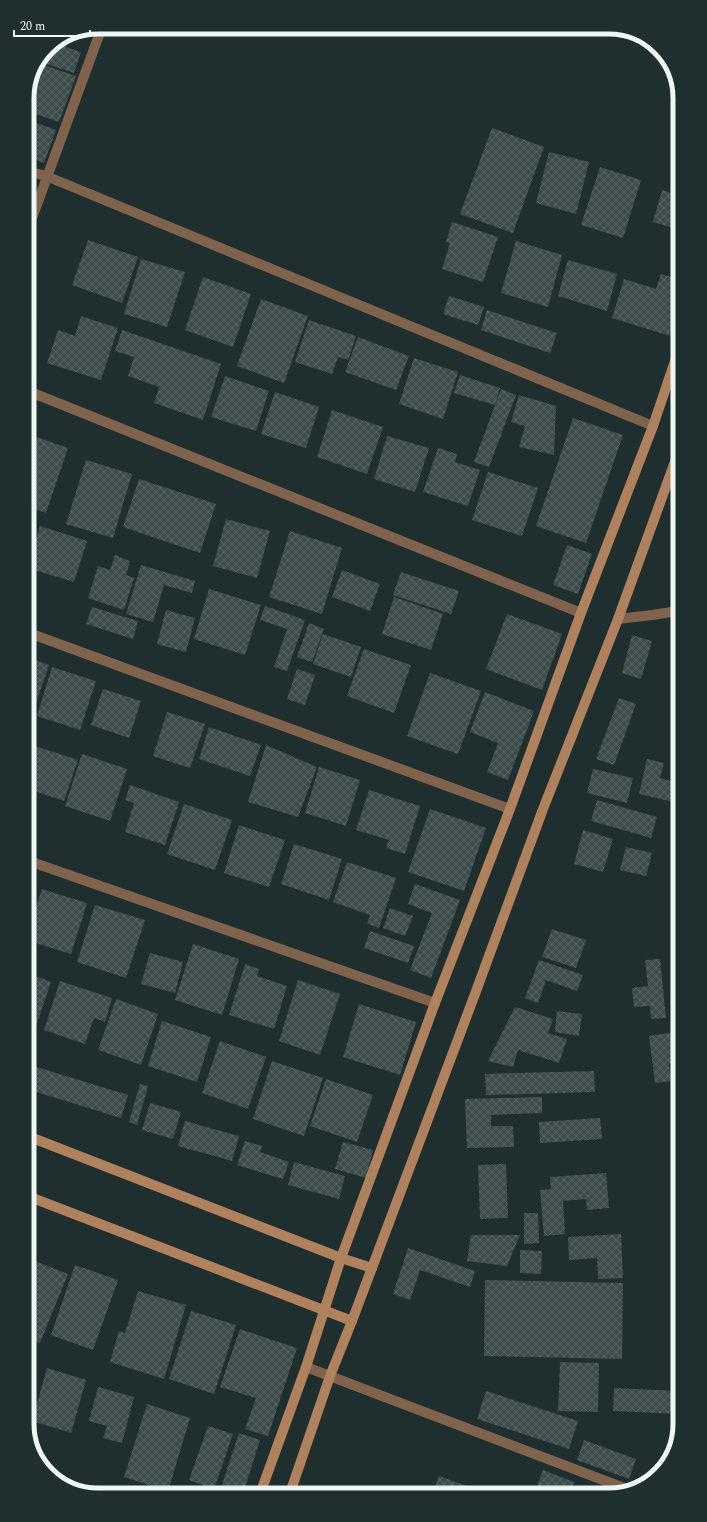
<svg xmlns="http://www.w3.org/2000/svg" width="707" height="1522" viewBox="0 0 707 1522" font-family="Spectral,serif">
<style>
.building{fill:url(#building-cross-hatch)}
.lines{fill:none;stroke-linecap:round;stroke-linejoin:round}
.minor{stroke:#7f634c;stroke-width:10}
.secondary{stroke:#af815d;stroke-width:10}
.rim{fill:none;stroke:#edf7f6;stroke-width:5}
</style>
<defs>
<pattern id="building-cross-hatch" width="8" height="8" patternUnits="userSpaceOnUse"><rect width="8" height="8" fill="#3c4c4b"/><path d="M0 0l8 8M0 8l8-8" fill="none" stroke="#586766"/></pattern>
</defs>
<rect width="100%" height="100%" fill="#1f2e2e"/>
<g class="building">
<polygon points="55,43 81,52 74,73 41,62 48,48"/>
<polygon points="41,64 76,76 59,122 27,111 27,93"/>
<polygon points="31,121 56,130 44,163 27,157 27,131"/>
<polygon points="492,128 544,147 513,233 460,214"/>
<polygon points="549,152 589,162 576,214 536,203"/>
<polygon points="600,167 641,180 623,238 581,225"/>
<polygon points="662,190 677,195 677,229 653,222"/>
<polygon points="452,222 498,237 483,282 442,269 450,243 446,242"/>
<polygon points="88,240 138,257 122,303 72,285"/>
<polygon points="516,241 562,255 548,307 501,293"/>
<polygon points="141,259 185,272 167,327 124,314"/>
<polygon points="568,260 617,274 607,311 558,296"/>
<polygon points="661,274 677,279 677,314 670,336 612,318 624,279 656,289"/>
<polygon points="203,277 251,294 233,347 185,330"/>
<polygon points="449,296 484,307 478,325 443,314"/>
<polygon points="261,299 308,316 284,383 237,366"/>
<polygon points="487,310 557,333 550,353 481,330"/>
<polygon points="81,316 118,328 101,380 47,363 58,330 75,336"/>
<polygon points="309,320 356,336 348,360 338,357 332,374 295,362"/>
<polygon points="122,330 221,364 203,420 154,403 159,387 128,376 134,357 115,351"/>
<polygon points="358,337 409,356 396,390 345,372"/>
<polygon points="414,358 458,372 443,419 399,404"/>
<polygon points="460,375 500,388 495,405 454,393"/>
<polygon points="225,376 269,391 256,431 211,417"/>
<polygon points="501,389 516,395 489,467 474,462"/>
<polygon points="275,392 319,407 306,448 261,434"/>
<polygon points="519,395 556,406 554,455 519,447 525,426 511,422"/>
<polygon points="332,410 383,427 367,474 317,457"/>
<polygon points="573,418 623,435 586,543 536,526"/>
<polygon points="28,434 68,448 46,513 28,507"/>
<polygon points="387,436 429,448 415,492 374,479"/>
<polygon points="438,448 457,454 455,462 480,470 468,506 423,492"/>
<polygon points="86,460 132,474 113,538 66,524"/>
<polygon points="488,472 538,488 522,536 472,520"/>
<polygon points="139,479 216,504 200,553 123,527"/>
<polygon points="226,519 270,531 257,578 213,566"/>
<polygon points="28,522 36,525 29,548 28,548"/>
<polygon points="40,526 87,541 74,582 28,568 28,563"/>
<polygon points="290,531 342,548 322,614 269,597"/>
<polygon points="567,545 592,554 578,594 553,585"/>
<polygon points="115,555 130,561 126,575 134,578 124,610 88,598 98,566 110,570"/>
<polygon points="141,565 195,581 192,593 164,585 153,622 126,614"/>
<polygon points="342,570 380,584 370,611 332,597"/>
<polygon points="401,572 459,591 451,614 393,595"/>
<polygon points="209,589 261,605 245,655 194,639"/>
<polygon points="394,597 443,614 431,650 382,634"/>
<polygon points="265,606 305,620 287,671 274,667 287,629 260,620"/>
<polygon points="92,607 138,621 133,639 86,624"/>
<polygon points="166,610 195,618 186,652 157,644"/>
<polygon points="507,614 562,634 542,690 486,669"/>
<polygon points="309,623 324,629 312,662 297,657"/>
<polygon points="323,634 361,647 351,677 313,664"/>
<polygon points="632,635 652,641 641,679 622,673"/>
<polygon points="364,649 411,665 394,713 347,696"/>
<polygon points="29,658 49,665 36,703 29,701"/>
<polygon points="52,667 96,681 80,730 37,716"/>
<polygon points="297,669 315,675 305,705 287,699"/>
<polygon points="430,673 481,691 458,754 407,736"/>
<polygon points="103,689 141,701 129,738 91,725"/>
<polygon points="485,692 534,711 508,780 487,772 498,743 470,732"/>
<polygon points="619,698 636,704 614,765 596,759"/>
<polygon points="167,712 205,724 190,768 153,756"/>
<polygon points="209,727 261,745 250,776 199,759"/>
<polygon points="29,744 78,760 64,801 29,789 29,774 31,767 29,767"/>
<polygon points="266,745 317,767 298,817 248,802"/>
<polygon points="82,754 127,769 110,821 65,806"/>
<polygon points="647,759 664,763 660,778 678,783 678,803 639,794"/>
<polygon points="319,767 360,780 346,826 305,813"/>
<polygon points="593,769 633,778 627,803 587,793"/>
<polygon points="130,785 179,802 165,845 125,832 134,803 125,800"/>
<polygon points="369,790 420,806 405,854 386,848 389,840 356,830"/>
<polygon points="597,800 657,817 651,838 591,821"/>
<polygon points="184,804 232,820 215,870 167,854"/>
<polygon points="430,809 486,828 464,891 408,872"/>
<polygon points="239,825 285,840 269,887 224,873"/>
<polygon points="583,830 613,839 603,872 574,864"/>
<polygon points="294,844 342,859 329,900 281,884"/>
<polygon points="626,847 652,853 646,876 620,870"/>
<polygon points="347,862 396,878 379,928 367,924 370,915 333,902"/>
<polygon points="415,884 460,900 431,978 410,970 432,913 408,904"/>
<polygon points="42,889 87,903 71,954 29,941 29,928"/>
<polygon points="95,905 145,920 126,978 77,962"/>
<polygon points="390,908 413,916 405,936 383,928"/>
<polygon points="552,929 586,940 576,968 542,957"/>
<polygon points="370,931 414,946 408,963 364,948"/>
<polygon points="193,944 239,959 222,1015 175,1000"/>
<polygon points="150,953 183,962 175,993 141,984"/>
<polygon points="660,959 666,1018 651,1019 650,1006 634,1007 632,988 648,986 645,960"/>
<polygon points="539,960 583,975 577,991 546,980 538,1003 525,998"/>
<polygon points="245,964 259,969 257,976 287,986 274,1029 229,1015"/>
<polygon points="30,974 51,982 30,1044"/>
<polygon points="298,980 340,994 320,1055 279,1041"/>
<polygon points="60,981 112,998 105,1022 94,1018 85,1044 44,1030"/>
<polygon points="116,999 158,1014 141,1065 98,1050"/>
<polygon points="359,1004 416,1022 400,1075 343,1057"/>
<polygon points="515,1007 553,1019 548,1033 567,1039 559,1063 518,1050 513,1067 488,1061"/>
<polygon points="557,1011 582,1014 579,1036 555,1032"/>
<polygon points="162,1021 211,1037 197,1082 148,1066"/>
<polygon points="676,1032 679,1062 669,1064 671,1081 655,1083 649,1036"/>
<polygon points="220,1041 266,1057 248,1109 202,1093"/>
<polygon points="272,1061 323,1078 304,1136 253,1119"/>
<polygon points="30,1065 128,1095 121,1118 30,1090"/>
<polygon points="594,1071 595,1092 486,1095 485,1074"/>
<polygon points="326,1079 373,1095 357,1142 310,1126"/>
<polygon points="140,1084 148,1086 137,1125 129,1122"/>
<polygon points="542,1097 542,1113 491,1115 491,1126 513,1126 514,1147 467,1148 465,1099"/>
<polygon points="150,1103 181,1112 173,1139 142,1130"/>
<polygon points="600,1118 602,1139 540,1143 539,1122"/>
<polygon points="185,1121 239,1136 232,1161 178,1146"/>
<polygon points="245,1141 262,1146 260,1152 289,1162 283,1179 237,1165"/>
<polygon points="343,1142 373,1150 366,1178 335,1169"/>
<polygon points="294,1162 345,1176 339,1199 288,1185"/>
<polygon points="506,1164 508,1218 480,1219 478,1165"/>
<polygon points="606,1173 609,1208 587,1210 586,1199 563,1201 565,1234 544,1236 540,1190 551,1189 550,1177"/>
<polygon points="524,1213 538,1213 539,1243 524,1244"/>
<polygon points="621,1234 623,1278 598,1279 597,1258 569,1260 568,1237"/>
<polygon points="471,1235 520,1235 507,1266 467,1261"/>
<polygon points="408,1248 475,1271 470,1287 420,1270 410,1300 393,1294"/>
<polygon points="520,1250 542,1251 541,1274 520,1273"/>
<polygon points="30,1259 68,1274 40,1343 31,1339"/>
<polygon points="75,1265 118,1280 93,1350 51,1335"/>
<polygon points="485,1280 623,1283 622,1359 484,1356"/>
<polygon points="138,1291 186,1305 164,1379 110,1362 119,1331 125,1333"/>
<polygon points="191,1311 236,1325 214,1394 169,1379"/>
<polygon points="240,1329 297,1348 268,1436 245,1429 256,1398 220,1387"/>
<polygon points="560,1362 599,1363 598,1412 558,1411"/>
<polygon points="47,1368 86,1380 71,1433 32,1421"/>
<polygon points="98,1387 134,1397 122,1443 103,1438 107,1426 89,1421"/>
<polygon points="614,1388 680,1391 680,1414 613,1411"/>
<polygon points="486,1391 578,1421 569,1449 477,1419"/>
<polygon points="147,1404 190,1418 168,1491 124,1477"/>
<polygon points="208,1426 233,1434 214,1489 189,1480"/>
<polygon points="239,1433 260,1440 243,1494 219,1494"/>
<polygon points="584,1440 636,1459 629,1479 577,1460"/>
<polygon points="543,1470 574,1482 570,1492 535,1492"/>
<polygon points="439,1476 483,1492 433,1493"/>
</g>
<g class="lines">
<g class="minor">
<polyline points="27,171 46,176 653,426"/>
<polyline points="28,229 102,27"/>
<polyline points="28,391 581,613"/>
<polyline points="618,619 652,615 678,611"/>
<polyline points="29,633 510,809"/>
<polyline points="29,861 435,1003"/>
<polyline points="306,1367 632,1491"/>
</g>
<g class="secondary">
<polyline points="30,1137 341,1258 372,1268"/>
<polyline points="30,1197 352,1321"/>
<polyline points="290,1493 330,1376 352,1321 475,994 543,809 618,619 677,456"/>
<polyline points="260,1494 306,1367 341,1258 435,1003 510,809 581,613 653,426 677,355"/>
</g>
</g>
<path d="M0 0H707V1522H0ZM98 34H609A64 64 0 0 1 673 98V1424A64 64 0 0 1 609 1488H98A64 64 0 0 1 34 1424V98A64 64 0 0 1 98 34Z" fill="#1f2e2e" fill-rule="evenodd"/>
<path class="rim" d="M98 34H609A64 64 0 0 1 673 98V1424A64 64 0 0 1 609 1488H98A64 64 0 0 1 34 1424V98A64 64 0 0 1 98 34Z"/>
<path d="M14 30v6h76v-6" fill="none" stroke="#edf7f6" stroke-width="2"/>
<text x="20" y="30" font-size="12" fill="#edf7f6" stroke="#1f2e2e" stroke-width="3" paint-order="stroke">20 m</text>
</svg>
